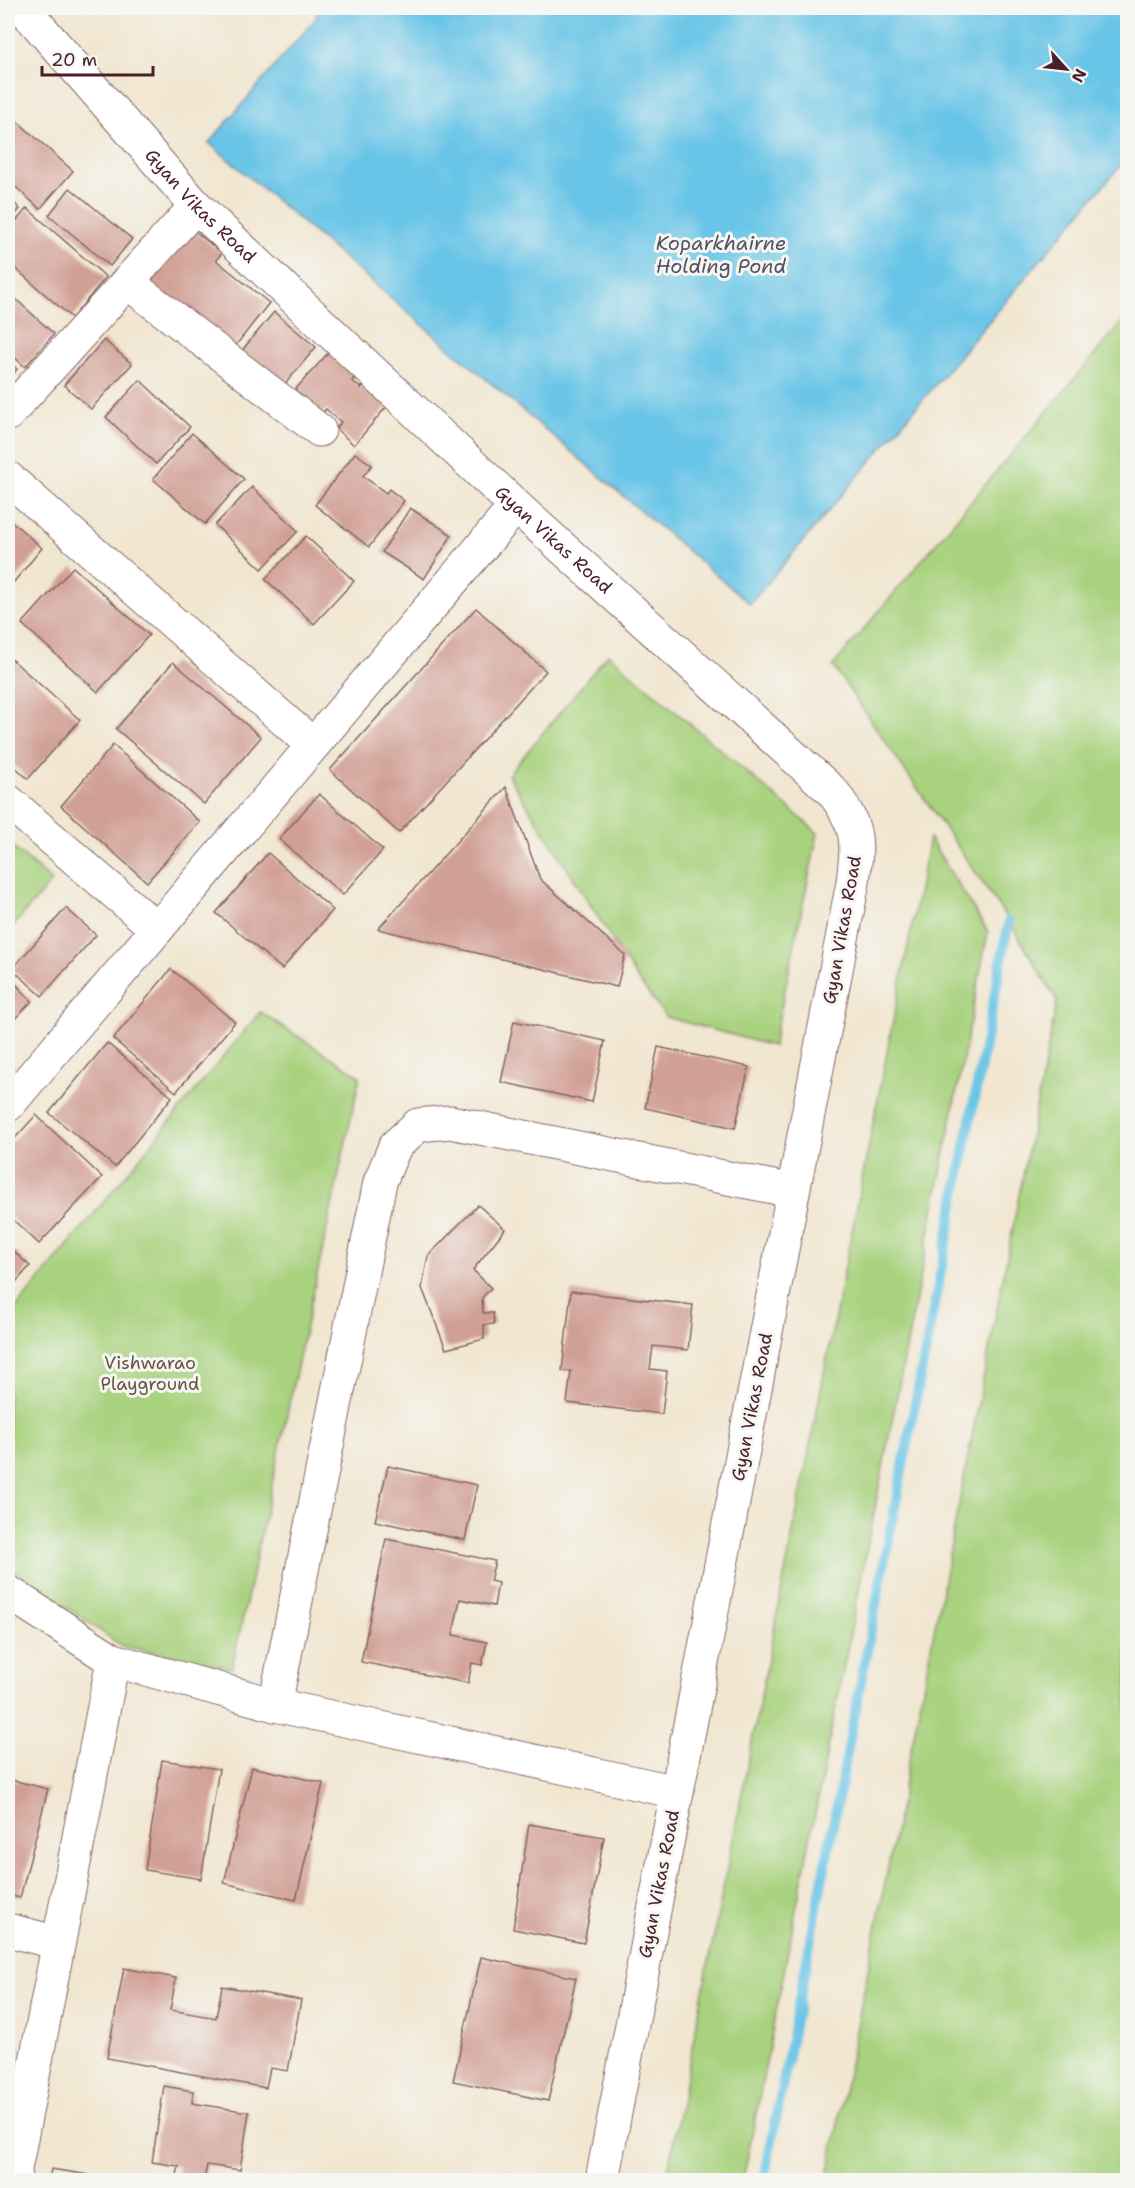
<svg xmlns="http://www.w3.org/2000/svg" width="1135" height="2188" viewBox="0 0 1135 2188" font-family="'Shantell Sans',sans-serif">
<style>
.green{fill:#a8d27e;stroke:#797854;stroke-width:1.5}
.water{fill:#69c5e7;stroke:#5a7289;stroke-width:1.5}
.lines{fill:none;stroke-linecap:round;stroke-linejoin:round}
.stream{stroke:#69c5e7;stroke-width:10}
.building{fill:#d1a095}
.minor-casing{stroke:#846565;stroke-width:35}
.tertiary-casing{stroke:#846565;stroke-width:35}
.minor{stroke:#fff;stroke-width:33}
.tertiary{stroke:#fff;stroke-width:33}
.labels{text-anchor:middle;stroke-width:6;stroke-linejoin:round;paint-order:stroke}
.street-label{font-size:18px;fill:#4a1f2b;stroke:#f6f6f2}
.park-label{font-size:18px;fill:#654;stroke:#f6f6f2}
.water-label{font-size:20px;font-style:italic;fill:#535163;stroke:#f6f6f2}
</style>
<rect width="100%" height="100%" fill="#f6f6f2"/>
<filter id="ink" filterUnits="userSpaceOnUse"><feTurbulence type="fractalNoise" baseFrequency=".0167" numOctaves="2"/><feDisplacementMap in="SourceGraphic" scale="12" xChannelSelector="R" yChannelSelector="G"/><feConvolveMatrix kernelMatrix="1 2 1 2 8 2 1 2 1" color-interpolation-filters="sRGB"/></filter>
<filter id="wash" filterUnits="userSpaceOnUse"><feTurbulence type="fractalNoise" baseFrequency=".008" numOctaves="4" result="noise"/><feDisplacementMap in="SourceGraphic" scale="24" xChannelSelector="R" yChannelSelector="G"/><feGaussianBlur stdDeviation="1.35" result="paint"/><feColorMatrix in="noise" values="0 0 0 0 0 0 0 0 0 0 0 0 0 0 0 0 0 1.4 0 .05"/><feComposite in="paint" operator="in"/></filter>
<g filter="url(#wash)">
<rect width="100%" height="100%" fill="#f1e6d0"/>
<g class="green">
<polygon points="1127,316 1127,2180 827,2180 1057,1001 1009,921 833,666"/>
<polygon points="608,654 818,833 773,1046 666,1017 638,980 508,775"/>
<polygon points="929,838 988,932 743,2180 666,2180"/>
<polygon points="8,843 52,881 8,932"/>
<polygon points="260,1012 360,1076 232,1668 122,1646 8,1566 8,1318"/>
</g>
<polygon class="water" points="315,8 1127,8 1127,158 750,604 209,143 317,17"/>
<g class="lines">
<polyline class="stream" points="764,2180 1009,921"/>
</g>
<g id="blocks">
<g class="building">
<polygon points="8,113 73,171 40,209 8,180"/>
<polygon points="70,188 132,239 110,266 49,215"/>
<polygon points="8,197 20,209 8,222"/>
<polygon points="27,208 106,277 72,318 8,262 8,231"/>
<polygon points="187,225 222,253 216,260 269,303 233,349 145,279"/>
<polygon points="8,292 54,334 25,367 8,351"/>
<polygon points="274,312 316,347 280,390 239,354"/>
<polygon points="104,340 132,364 91,409 64,385"/>
<polygon points="330,351 357,375 352,381 361,388 365,384 388,405 354,445 336,429 341,422 326,409 320,416 293,392"/>
<polygon points="8,361 17,369 8,381"/>
<polygon points="140,380 190,427 156,464 106,417"/>
<polygon points="192,433 244,479 205,524 153,479"/>
<polygon points="355,453 372,465 363,476 386,493 389,489 404,501 369,547 315,505"/>
<polygon points="252,487 298,531 262,569 215,525"/>
<polygon points="410,508 452,535 424,579 382,552"/>
<polygon points="8,518 42,548 8,589"/>
<polygon points="306,536 354,581 314,624 265,579"/>
<polygon points="73,567 149,635 98,692 22,624"/>
<polygon points="476,608 546,671 399,833 330,770"/>
<polygon points="8,656 80,720 28,779 8,760"/>
<polygon points="173,662 261,737 204,804 116,729"/>
<polygon points="113,745 200,822 147,882 61,806"/>
<polygon points="506,787 540,879 625,955 617,987 378,929"/>
<polygon points="319,794 383,850 343,895 279,839"/>
<polygon points="268,853 333,910 282,969 216,913"/>
<polygon points="66,908 96,935 42,996 12,969"/>
<polygon points="171,969 235,1022 176,1092 113,1039"/>
<polygon points="8,976 32,1001 8,1026"/>
<polygon points="514,1021 605,1041 592,1102 501,1082"/>
<polygon points="107,1043 172,1097 115,1167 49,1113"/>
<polygon points="658,1047 749,1067 735,1128 645,1108"/>
<polygon points="36,1115 102,1177 39,1244 8,1215 8,1146"/>
<polygon points="478,1205 505,1229 473,1270 491,1288 482,1298 483,1313 493,1313 494,1324 484,1325 484,1339 446,1349 422,1288 428,1256"/>
<polygon points="8,1246 30,1266 8,1291"/>
<polygon points="571,1291 693,1305 688,1350 653,1346 650,1369 667,1371 662,1414 567,1403 571,1371 562,1371"/>
<polygon points="388,1466 477,1485 465,1540 375,1521"/>
<polygon points="386,1539 495,1561 490,1581 498,1583 494,1606 460,1599 453,1635 487,1642 482,1665 472,1663 468,1683 361,1662"/>
<polygon points="162,1760 219,1769 201,1879 145,1870"/>
<polygon points="252,1767 323,1783 296,1900 224,1883"/>
<polygon points="8,1779 48,1789 20,1898 8,1895"/>
<polygon points="529,1824 604,1837 584,1943 513,1929"/>
<polygon points="481,1957 576,1978 548,2101 453,2081"/>
<polygon points="124,1968 176,1978 170,2010 216,2018 222,1986 301,2000 288,2071 270,2068 266,2088 107,2058"/>
<polygon points="164,2086 193,2091 192,2103 249,2112 240,2170 207,2165 204,2180 176,2180 179,2166 152,2162"/>
<polygon points="51,2169 115,2179 115,2180 49,2180"/>
</g>
</g>
</g>
<g filter="url(#ink)">
<use href="#blocks" fill-opacity="0" stroke="#846565" stroke-width="1.5"/>
<g class="lines">
<g class="minor-casing">
<g id="minor">
<polyline points="127,282 319,430"/>
<polyline points="8,414 196,206"/>
<polyline points="8,478 313,745"/>
<polyline points="8,801 157,929"/>
<polyline points="8,1105 516,506"/>
<polyline points="8,1592 113,1660 275,1705 677,1792"/>
<polyline points="275,1705 380,1182 395,1146 418,1125 450,1122 793,1191"/>
<polyline points="8,1930 58,1943"/>
<polyline points="13,2180 113,1660"/>
</g>
</g>
<g class="tertiary-casing">
<g id="tertiary">
<path id="s1" d="M 23,8 L 196,206 L 516,506 L 833,792 C 859,828 858,839 853,882 L 602,2180"/>
</g>
</g>
<use href="#minor" class="minor"/>
<use href="#tertiary" class="tertiary"/>
</g>
</g>
<g class="labels">
<g class="street-label">
<text dy="6" stroke="none"><textPath href="#s1" startOffset="266">Gyan Vikas Road</textPath></text>
<text dy="6" stroke="none"><textPath href="#s1" startOffset="752">Gyan Vikas Road</textPath></text>
<text transform="translate(842 930) rotate(-80)" y="6">Gyan Vikas Road</text>
<text transform="translate(752 1407) rotate(-79)" y="6">Gyan Vikas Road</text>
<text transform="translate(659 1884) rotate(-79)" y="6">Gyan Vikas Road</text>
</g>
<g class="park-label">
<text x="150" y="1369">Vishwarao<tspan x="150" dy="21">Playground</tspan></text>
</g>
<g class="water-label">
<text x="721" y="250">Koparkhairne<tspan x="721" dy="23">Holding Pond</tspan></text>
</g>
</g>
<rect width="1135" height="2188" fill="none" stroke="#f6f6f2" stroke-width="30"/>
<g transform="translate(1066 69) rotate(117)" stroke="#f6f6f2" stroke-width="4.5" paint-order="stroke">
<path d="M0-4.5L10 22L0 15L-10 22Z" fill="#4a1f2b"/>
<text y="-9" font-size="16" font-weight="bold" text-anchor="middle" fill="#4a1f2b">N</text>
</g>
<path d="M42 66v9h111v-9" fill="none" stroke="#4a1f2b" stroke-width="3"/>
<text x="51" y="66" font-size="18" fill="#4a1f2b" stroke="#f6f6f2" stroke-width="4.5" paint-order="stroke">20 m</text>
</svg>
